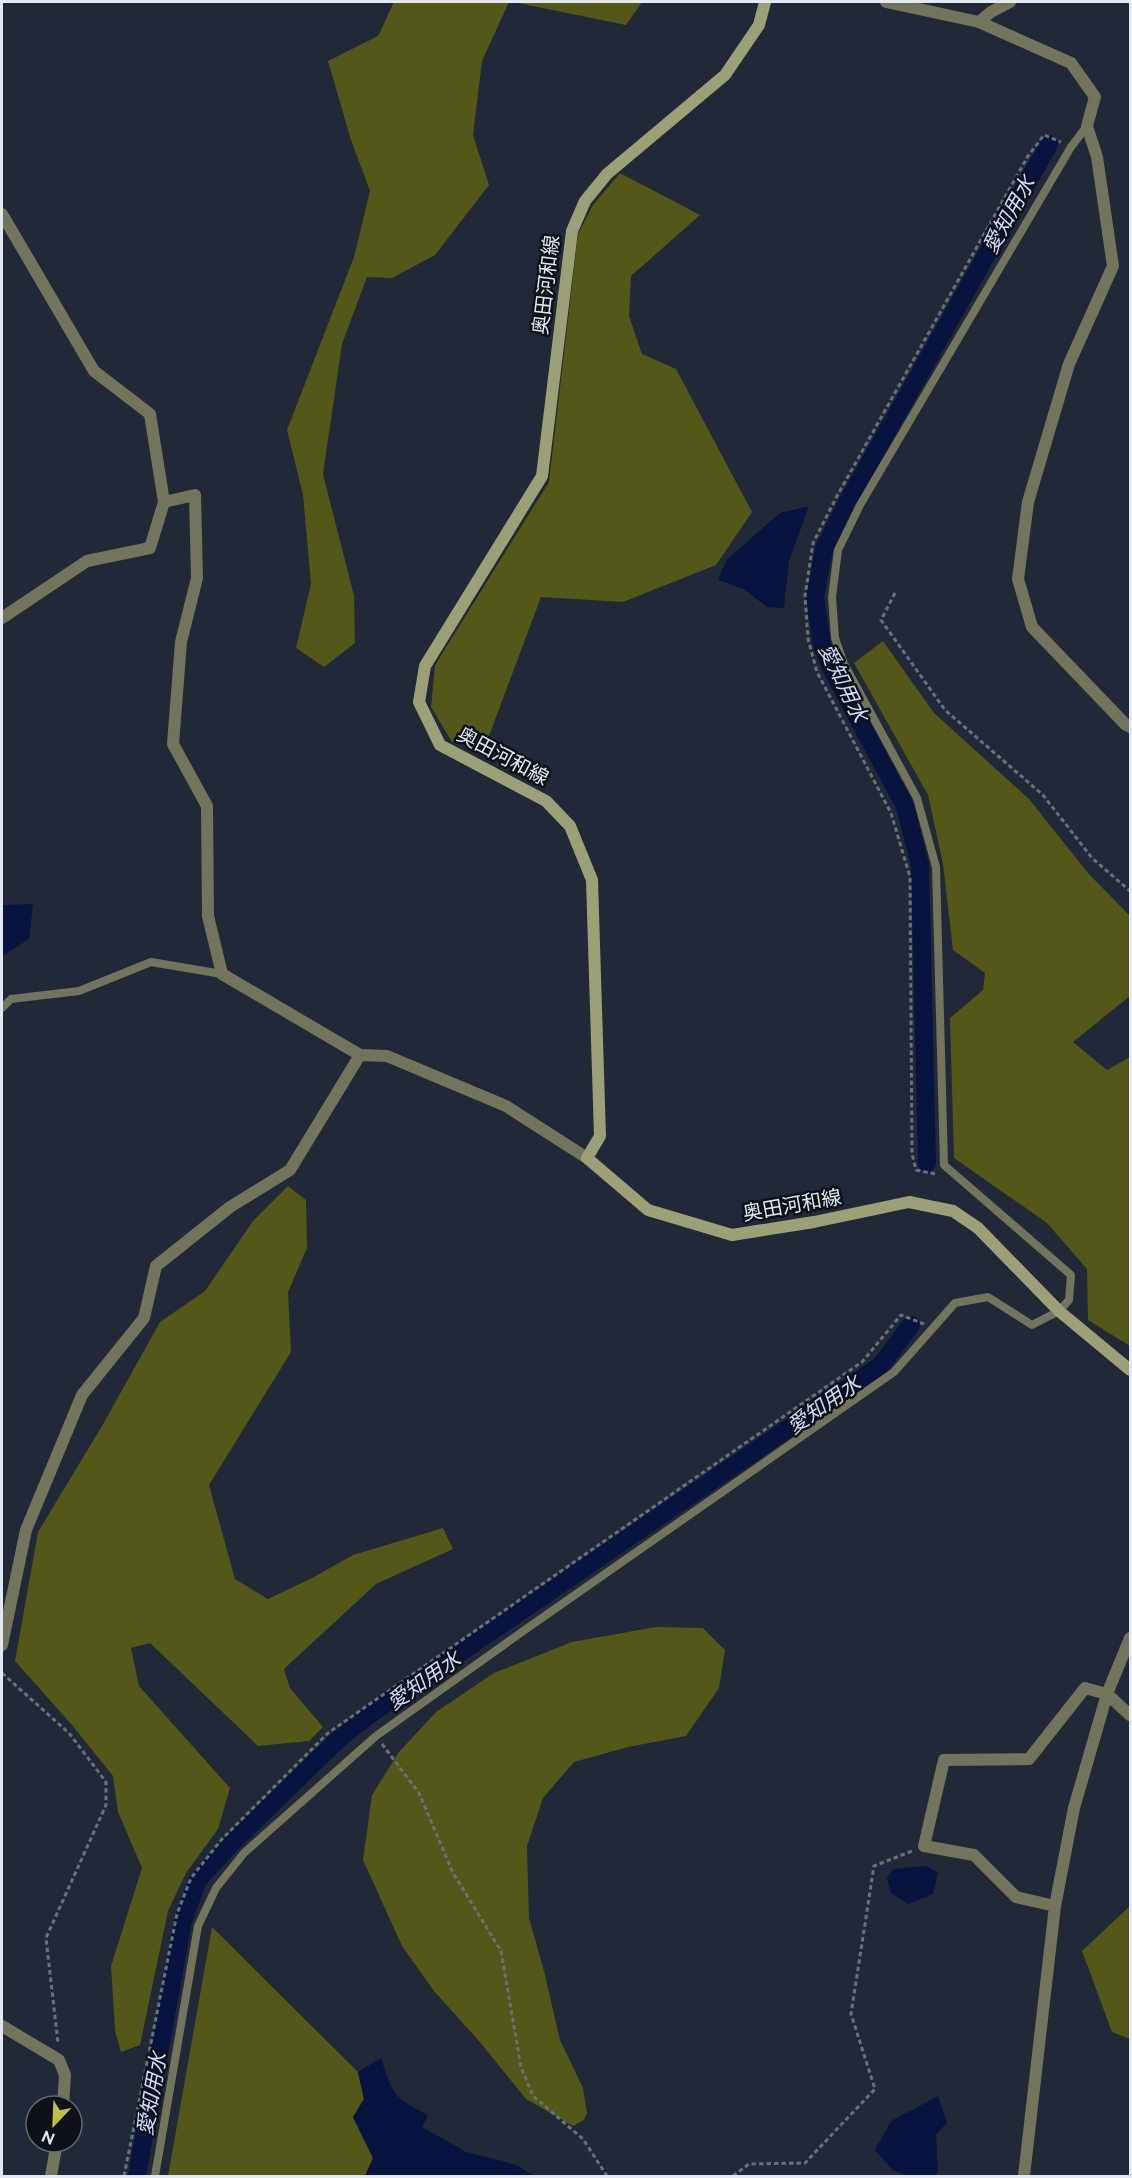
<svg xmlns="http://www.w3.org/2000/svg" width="1132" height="2178" viewBox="0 0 1132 2178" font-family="Raleway,'Noto Sans JP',sans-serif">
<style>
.forest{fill:#535717}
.water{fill:#09133f}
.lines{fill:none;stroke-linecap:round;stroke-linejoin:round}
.canal{stroke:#09133f;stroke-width:18}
.path{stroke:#696f7c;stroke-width:3;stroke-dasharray:4.5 3;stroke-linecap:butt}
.service{stroke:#72755b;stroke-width:8}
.minor{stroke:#72755b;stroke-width:12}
.tertiary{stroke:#72755b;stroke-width:12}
.secondary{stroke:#9ca077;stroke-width:12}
.labels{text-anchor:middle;stroke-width:5;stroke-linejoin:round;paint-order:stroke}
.street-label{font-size:20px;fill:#e3e8f2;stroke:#0e1118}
.water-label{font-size:21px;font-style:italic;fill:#cfdcfc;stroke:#0e1118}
</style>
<rect width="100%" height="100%" fill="#212837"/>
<g class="forest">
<polygon points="394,2 509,2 482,61 473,135 489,185 435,255 392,278 367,277 342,344 323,474 354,596 355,643 324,667 296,648 311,584 303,495 287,430 354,257 370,191 351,140 328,61 378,36"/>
<polygon points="513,2 642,2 626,25"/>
<polygon points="620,173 700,215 631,276 629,316 642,354 676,369 752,512 716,565 623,602 541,597 489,736 452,742 431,707 435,665 549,482 578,234 593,205"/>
<polygon points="883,641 934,713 1029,799 1088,873 1130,916 1130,996 1073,1042 1107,1070 1130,1057 1130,1346 1088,1320 1087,1269 1047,1223 954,1158 950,1018 983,990 985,973 953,950 943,864 928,795 854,663"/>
<polygon points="288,1186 306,1200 307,1248 288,1292 291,1352 209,1485 235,1579 268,1599 312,1578 353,1555 443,1528 453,1549 376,1584 284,1669 290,1688 323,1727 309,1741 258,1746 150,1643 131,1648 139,1686 230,1788 218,1829 186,1873 168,1911 140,2045 121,2052 115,2031 111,1966 142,1868 118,1812 113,1776 72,1725 15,1661 38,1532 102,1426 160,1322 205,1291 253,1221"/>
<polygon points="656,1627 703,1628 725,1650 719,1688 686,1736 628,1747 574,1762 543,1798 527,1846 529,1918 544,1971 560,2040 583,2088 587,2113 584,2120 573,2126 526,2099 479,2041 434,1991 402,1946 363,1860 372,1795 399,1752 436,1712 494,1673 572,1642"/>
<polygon points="1130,1906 1130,2039 1112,2032 1082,1951"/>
<polygon points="212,1927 358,2072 364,2099 353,2117 373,2158 365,2176 168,2176"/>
</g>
<g class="water">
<polygon points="809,506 789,561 784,608 767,607 744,589 718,580 727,559 780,513"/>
<polygon points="33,904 29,939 2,956 2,905"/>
<polygon points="926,1866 938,1873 933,1894 908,1904 891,1893 887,1878 893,1869"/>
<path d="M 381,2058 C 393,2095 393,2097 428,2115 L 422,2127 L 466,2152 L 517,2165 L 533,2176 L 365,2176 L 373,2158 L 353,2117 L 364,2099 L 358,2072 Z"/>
<path d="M 938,2096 L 947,2123 L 936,2134 L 938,2172 L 934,2176 C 897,2176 899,2178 875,2150 L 891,2121 Z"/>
</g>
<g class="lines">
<g class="canal">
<polyline points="927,1163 920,865 905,806 833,672 822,645 815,597 824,549 848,501 1049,144"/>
<polyline points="137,2176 183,1921 198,1880 233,1842 340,1738 372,1713 881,1365 911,1325"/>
</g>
<g class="path">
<polyline points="895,593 881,620 945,710 1043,795 1092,858 1130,891"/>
<polyline points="935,1174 916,1170 912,1154 910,877 891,813 817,672 808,639 805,596 813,543 837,496 1028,156 1044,135 1061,142"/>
<polyline points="2,1673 69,1733 106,1782 106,1805 46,1938 58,2043"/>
<polyline points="382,1744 419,1793 453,1873 501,1951 521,2067 533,2096 583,2139 607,2176"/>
<polyline points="124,2176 177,1914 191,1878 222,1839 328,1733 862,1362 901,1315 924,1324"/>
<polyline points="733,2176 749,2164 805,2163 875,2089 851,2014 874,1866 912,1851"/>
</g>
<g class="service">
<polyline points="2,1008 11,999 79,991 151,962 222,974"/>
<polyline points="155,2176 198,1926 216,1888 244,1853 376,1736 529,1627 894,1372 955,1303 988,1297 1032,1325 1059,1311 1069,1300 1071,1275 944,1165 936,867 917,798 844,664 835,638 832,597 838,550 860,505 1071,147 1087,126"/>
</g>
<g class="minor">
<polyline points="886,2 979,22 1071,63 1095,97 1087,126 1097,157 1113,266 1069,364 1028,502 1018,579 1032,627 1126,725 1130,727"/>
<polyline points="979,22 991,12 1010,2"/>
<polyline points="2,214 94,371 150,414 164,502 150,548 87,561 2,618"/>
<polyline points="164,502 195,495 197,578 181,642 173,744 207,806 208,916 222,974 360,1055 387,1056 506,1106 587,1158"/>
<polyline points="2,1645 26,1530 82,1395 144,1318 156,1266 230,1207 290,1170 360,1055"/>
<polyline points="1055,1906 1016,1897 974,1855 924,1846 944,1760 1029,1759 1085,1688 1107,1694 1130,1715"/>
<polyline points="2,2026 59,2060 65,2075 63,2106"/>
<polyline points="51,2176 57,2142"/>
</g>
<polyline class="tertiary" points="1024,2176 1055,1906 1074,1808 1107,1694 1130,1638"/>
<polyline class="secondary" points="765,2 759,25 725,75 607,174 585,201 572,231 542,476 425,666 419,702 440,745 546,801 570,826 592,880 600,1136 587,1158 648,1210 732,1235 814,1222 909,1202 953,1211 978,1228 1059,1311 1130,1370"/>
</g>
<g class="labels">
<g class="street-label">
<text transform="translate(546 285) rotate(-83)" y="7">奥田河和線</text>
<text transform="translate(503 756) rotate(28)" y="7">奥田河和線</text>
<text transform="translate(792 1205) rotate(-10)" y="7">奥田河和線</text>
</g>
<g class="water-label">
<text transform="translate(1009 215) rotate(-61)" y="7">愛知用水</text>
<text transform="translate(843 683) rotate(64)" y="7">愛知用水</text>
<text transform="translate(824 1405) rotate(-35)" y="7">愛知用水</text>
<text transform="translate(424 1681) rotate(-35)" y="7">愛知用水</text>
<text transform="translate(152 2094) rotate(-80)" y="7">愛知用水</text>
</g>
</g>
<rect width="1132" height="2178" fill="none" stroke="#e3e8f2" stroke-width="6"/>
<g transform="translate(54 2124) rotate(203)"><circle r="28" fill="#0e1118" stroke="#63676f" stroke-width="1.5"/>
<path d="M0-4.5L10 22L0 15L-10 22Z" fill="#b9c146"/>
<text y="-9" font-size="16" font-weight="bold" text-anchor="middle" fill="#e3e8f2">N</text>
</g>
</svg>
